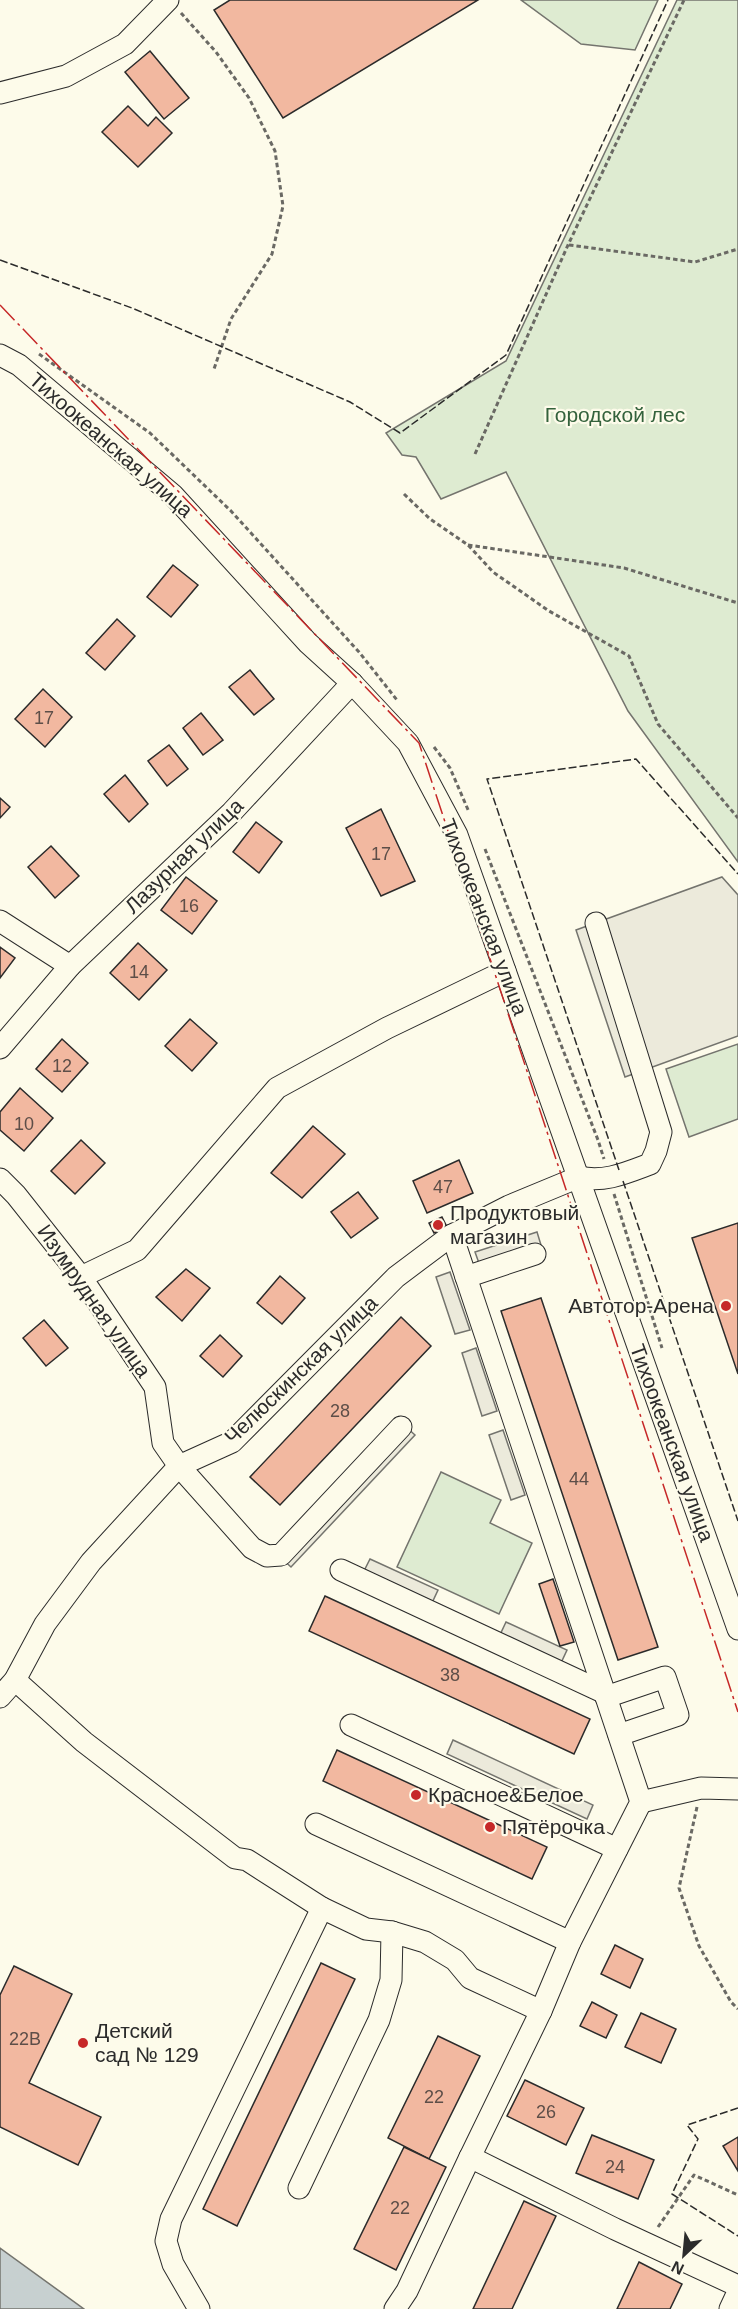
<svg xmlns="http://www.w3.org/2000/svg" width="738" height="2309" viewBox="0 0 738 2309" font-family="Arial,sans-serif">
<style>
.green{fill:#deebd1;stroke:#74746e;stroke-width:1.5}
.parking{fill:#eceadb;stroke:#74746e;stroke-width:1.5}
.water{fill:#c7d0d0;stroke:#74746e;stroke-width:1.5}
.building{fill:#f2b8a0;stroke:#2b2b2b;stroke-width:1.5}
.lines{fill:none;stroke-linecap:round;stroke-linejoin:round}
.minor-casing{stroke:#2b2b2b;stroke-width:23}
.path{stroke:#6a6964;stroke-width:3;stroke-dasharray:4.5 3;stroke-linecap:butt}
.minor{stroke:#fdfbea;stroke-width:21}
.fence{stroke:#2b2b2b;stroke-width:1.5;stroke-dasharray:8 3;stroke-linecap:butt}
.power{stroke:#c62828;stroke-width:1.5;stroke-dasharray:21 4.5 3 4.5;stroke-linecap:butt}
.poi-dot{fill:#c62828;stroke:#fdfbea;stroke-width:2}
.labels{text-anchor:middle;stroke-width:4.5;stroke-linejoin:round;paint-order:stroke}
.number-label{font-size:18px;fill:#5d4e48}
.park-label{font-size:21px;fill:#34623c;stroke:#fdfbea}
.street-label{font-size:21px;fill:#2b2b2b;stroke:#fdfbea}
.poi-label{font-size:21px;fill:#2b2b2b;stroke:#fdfbea;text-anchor:start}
</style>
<rect width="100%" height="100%" fill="#fdfbea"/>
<g class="green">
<polygon points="521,0 658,0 635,50 581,44"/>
<polygon points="677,0 738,0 738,862 628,711 506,472 441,499 416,457 402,455 386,433 506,361"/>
<polygon points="738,1044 738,1119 689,1137 666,1069"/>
<polygon points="441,1472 501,1500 490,1523 532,1543 499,1614 397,1567"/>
</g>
<g class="parking">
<polygon points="722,877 738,895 738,1036 625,1077 576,930"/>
<polygon points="537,1232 541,1245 480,1266 475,1252"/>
<polygon points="450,1272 470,1330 455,1334 436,1277"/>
<polygon points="476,1348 497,1411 482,1416 462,1353"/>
<polygon points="405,1426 415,1435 291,1567 280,1557"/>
<polygon points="503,1430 525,1495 511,1500 489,1435"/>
<polygon points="370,1559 438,1590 431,1605 363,1573"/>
<polygon points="506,1622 567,1650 560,1665 499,1637"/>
<polygon points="453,1740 593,1805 587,1819 447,1754"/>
</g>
<polygon class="water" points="0,2248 84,2309 0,2309"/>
<g class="building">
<polygon points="230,0 478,0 283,118 214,10"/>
<polygon points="150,51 189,98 164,119 125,72"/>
<polygon points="128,106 148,126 156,117 172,133 138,167 102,132"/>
<polygon points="173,565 198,585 171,617 147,597"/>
<polygon points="117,619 135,636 105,670 86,653"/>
<polygon points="250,670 274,699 254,715 229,687"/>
<polygon points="43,689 72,717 45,747 15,719"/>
<polygon points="201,713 223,740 203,755 183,728"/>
<polygon points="169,745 188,769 167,786 148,761"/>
<polygon points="125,775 148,804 129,822 104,794"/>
<polygon points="0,798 10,807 0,818"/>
<polygon points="381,809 415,881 381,896 346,828"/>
<polygon points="256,822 282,842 259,873 233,852"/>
<polygon points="51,846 79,876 55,898 28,867"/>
<polygon points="186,877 217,901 192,934 161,910"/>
<polygon points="138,943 167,970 139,1000 110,973"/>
<polygon points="0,947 15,958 0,978"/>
<polygon points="190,1019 217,1043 192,1071 165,1046"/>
<polygon points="62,1039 88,1063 62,1092 36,1069"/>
<polygon points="20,1088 53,1118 24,1151 0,1130 0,1112"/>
<polygon points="313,1126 345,1154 302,1198 271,1173"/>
<polygon points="81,1140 105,1163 75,1194 51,1171"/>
<polygon points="459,1160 473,1193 427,1213 413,1181"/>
<polygon points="358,1192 378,1218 351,1238 331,1212"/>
<polygon points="442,1217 447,1227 434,1233 429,1223"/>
<polygon points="738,1223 738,1374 692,1238"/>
<polygon points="186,1269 210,1288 182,1321 156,1297"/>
<polygon points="280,1276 305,1298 282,1324 257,1303"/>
<polygon points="541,1298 658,1647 618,1660 501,1311"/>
<polygon points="401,1317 431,1346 280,1505 250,1477"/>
<polygon points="44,1320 68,1348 46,1366 23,1338"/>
<polygon points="220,1335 242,1356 223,1377 200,1356"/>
<polygon points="553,1579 574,1642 560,1646 539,1584"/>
<polygon points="325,1596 590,1719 574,1754 309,1631"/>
<polygon points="337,1750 547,1847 532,1879 323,1781"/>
<polygon points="615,1945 643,1959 630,1988 601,1974"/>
<polygon points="321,1963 355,1979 237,2226 203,2209"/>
<polygon points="14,1966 72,1994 29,2083 101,2117 78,2165 0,2127 0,1995"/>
<polygon points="592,2002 617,2015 606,2038 580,2026"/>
<polygon points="641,2013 676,2029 661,2063 625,2047"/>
<polygon points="438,2036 480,2056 429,2159 388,2138"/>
<polygon points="525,2080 584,2108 566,2145 507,2116"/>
<polygon points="592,2135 654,2160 638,2199 576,2173"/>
<polygon points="738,2137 738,2171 723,2146"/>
<polygon points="404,2147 446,2167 396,2270 354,2249"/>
<polygon points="524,2201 556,2216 512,2309 473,2309"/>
<polygon points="639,2262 682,2284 670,2309 617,2309"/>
</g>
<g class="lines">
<g class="minor-casing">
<g id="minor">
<polyline points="0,93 66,76 125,44 168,0"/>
<polyline points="0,355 19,365 173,495 308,643 352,683 408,743 457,835 738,1629"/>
<polyline points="0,921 70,966 232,812 352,683"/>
<polyline points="0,1048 70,966"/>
<path d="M 579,1177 C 604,1183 626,1173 650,1164 L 656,1151 L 661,1132 L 596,923"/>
<polyline points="0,1179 16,1195 81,1277 155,1387 163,1443 179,1466 252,1548 267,1556 281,1555 401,1427"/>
<polyline points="452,1235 641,1802 570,1942 541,2011 470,2157"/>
<polyline points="81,1277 137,1250 277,1088 387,1028 505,971"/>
<polyline points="466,1277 535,1254"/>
<polyline points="341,1570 605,1693"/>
<polyline points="15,1680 84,1742 235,1858 247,1860 322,1908"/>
<polyline points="0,1697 15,1680 45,1624 91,1562 179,1466 232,1442 396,1277 452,1235 509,1206 579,1177"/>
<polyline points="606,1697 665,1677 678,1715 619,1735"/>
<polyline points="351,1725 617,1849"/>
<polyline points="641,1802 701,1788 738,1789"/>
<polyline points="316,1824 570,1942"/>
<polyline points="299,2188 379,2020 391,1980 392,1932"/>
<polyline points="199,2309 173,2264 166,2241 171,2219 322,1908 366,1929 392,1932 425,1942 455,1960 470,1978 541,2011"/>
<polyline points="395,2309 407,2291 470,2157 615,2229 738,2286"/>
<polyline points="730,2309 738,2292"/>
</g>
</g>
<g class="path">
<polyline points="181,13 216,52 249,98 275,151 283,206 272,254 231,319 214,369"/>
<polyline points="569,245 695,262 738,249"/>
<polyline points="39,354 150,433 231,511 359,652 397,700"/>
<polyline points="475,454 568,245 684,0"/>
<polyline points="404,494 430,519 468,545 493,572 549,611 629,656 658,724 738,818"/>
<polyline points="468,545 624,568 738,603"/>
<polyline points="434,747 450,768 469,812"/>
<polyline points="485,849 598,1140 604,1159"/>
<polyline points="614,1194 662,1348"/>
<polyline points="697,1807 679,1888 699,1946 731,2002 738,2009"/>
<polyline points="658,2227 694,2175 738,2195"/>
</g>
<use href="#minor" class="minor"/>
<g class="fence">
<polyline points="0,260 132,308 350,402 400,433 506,355 668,0"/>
<polyline points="619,1170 487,779 636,759 738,874"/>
<polyline points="623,1181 738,1521"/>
<polyline points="738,2108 687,2125 698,2139 672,2194 738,2236"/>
</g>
<polyline class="power" points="0,305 419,743 738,1712"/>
</g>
<g class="poi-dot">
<circle cx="438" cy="1225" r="6"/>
<circle cx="726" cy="1306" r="6"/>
<circle cx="416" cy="1795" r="6"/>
<circle cx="490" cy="1827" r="6"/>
<circle cx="83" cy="2043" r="6"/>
</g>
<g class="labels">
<g class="number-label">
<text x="44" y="724">17</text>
<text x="381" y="860">17</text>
<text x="189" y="912">16</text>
<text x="139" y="978">14</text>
<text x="62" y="1072">12</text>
<text x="24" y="1130">10</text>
<text x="443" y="1193">47</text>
<text x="340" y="1417">28</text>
<text x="579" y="1485">44</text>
<text x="450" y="1681">38</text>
<text x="25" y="2045">22В</text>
<text x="434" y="2103">22</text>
<text x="546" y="2118">26</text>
<text x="615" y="2173">24</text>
<text x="400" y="2214">22</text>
</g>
<g class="park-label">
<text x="615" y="422">Городской лес</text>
</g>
<g class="street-label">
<text transform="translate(111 445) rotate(41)" y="7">Тихоокеанская улица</text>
<text transform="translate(184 856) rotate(-44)" y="7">Лазурная улица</text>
<text transform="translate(484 917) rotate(69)" y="7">Тихоокеанская улица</text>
<text transform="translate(94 1301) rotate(55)" y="7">Изумрудная улица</text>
<text transform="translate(301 1370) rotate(-44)" y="7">Челюскинская улица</text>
<text transform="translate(672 1443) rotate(70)" y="7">Тихоокеанская улица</text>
</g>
<g class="poi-label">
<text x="450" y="1220">Продуктовый<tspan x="450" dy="24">магазин</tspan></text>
<text x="714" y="1313" text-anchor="end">Автотор-Арена</text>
<text x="428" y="1802">Красное&amp;Белое</text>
<text x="502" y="1834">Пятёрочка</text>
<text x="95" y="2038">Детский<tspan x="95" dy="24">сад № 129</tspan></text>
</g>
</g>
<g transform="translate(684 2255) rotate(206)" stroke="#fdfbea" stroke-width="4.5" paint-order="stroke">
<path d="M0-4.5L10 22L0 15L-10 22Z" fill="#2b2b2b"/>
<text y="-9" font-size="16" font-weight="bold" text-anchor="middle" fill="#2b2b2b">N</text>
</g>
</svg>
